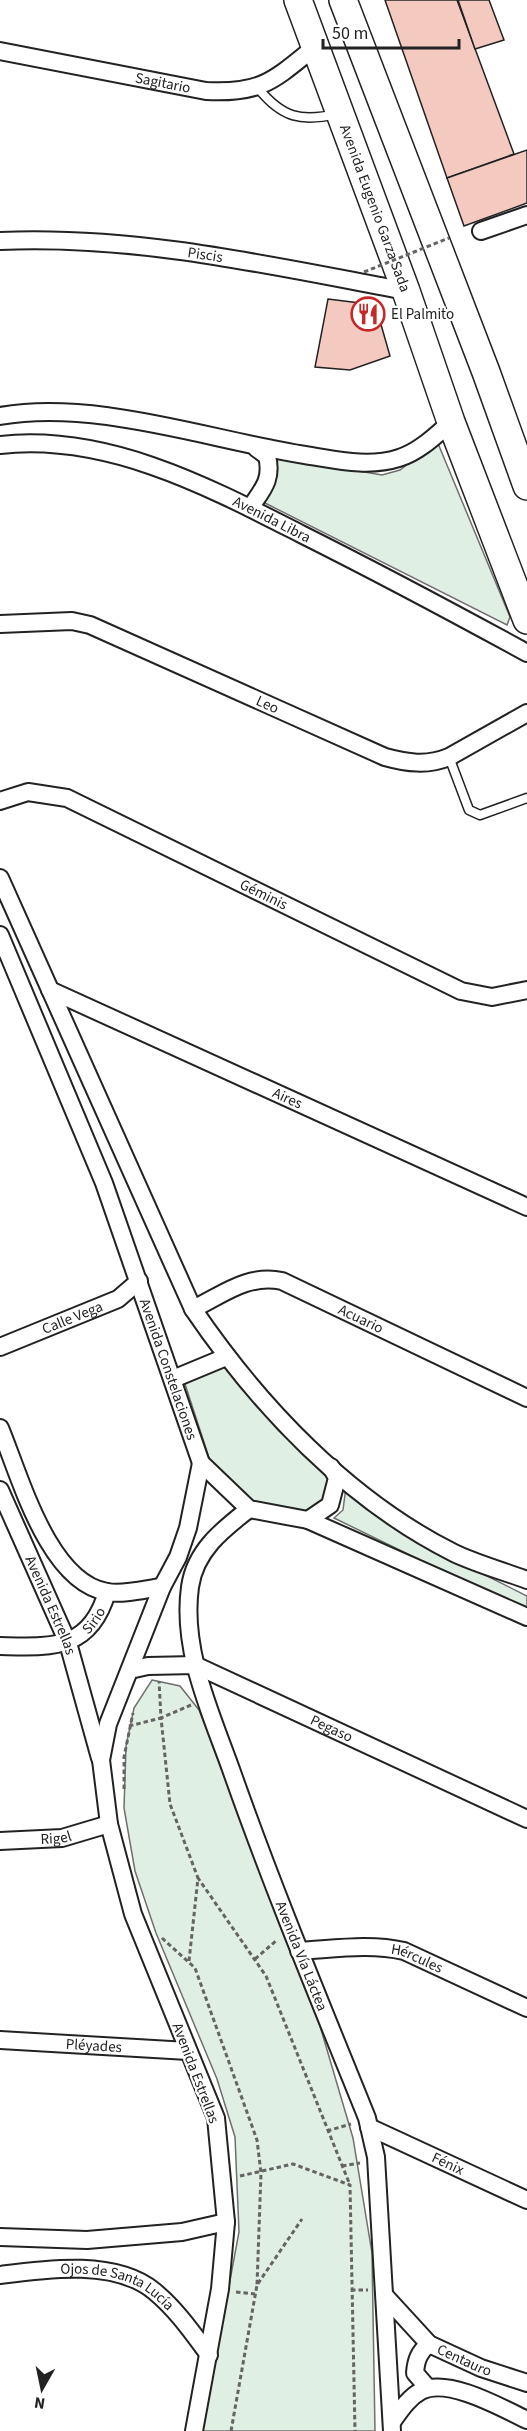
<svg xmlns="http://www.w3.org/2000/svg" width="527" height="2431" viewBox="0 0 527 2431" font-family="'Source Sans 3',sans-serif">
<style>
.green{fill:#e0efe3;stroke:#6f6f6f;stroke-width:1.5}
.building{fill:#f3c9c0;stroke:#222;stroke-width:1.5}
.lines{fill:none;stroke-linecap:round;stroke-linejoin:round}
.service-casing{stroke:#222;stroke-width:11}
.minor-casing{stroke:#222;stroke-width:20}
.trunk-casing{stroke:#222;stroke-width:30}
.path{stroke:#646464;stroke-width:3;stroke-dasharray:4.5 3;stroke-linecap:butt}
.service{stroke:#fff;stroke-width:8}
.minor{stroke:#fff;stroke-width:16}
.trunk{stroke:#fff;stroke-width:27}
.path-bridge{stroke:#646464;stroke-width:3;stroke-dasharray:4.5 3;stroke-linecap:butt}
.labels{text-anchor:middle;stroke-width:4.5;stroke-linejoin:round;paint-order:stroke}
.street-label{font-size:15px;fill:#222;stroke:#fff}
.poi-label{font-size:15px;fill:#222;stroke:#fff;text-anchor:start}
</style>
<rect width="100%" height="100%" fill="#fff"/>
<g class="green">
<polygon points="437,441 510,617 507,625 263,502 270,456 382,475 400,470"/>
<polygon points="227,1365 320,1464 332,1486 317,1512 258,1507 212,1467 184,1381"/>
<polygon points="346,1487 477,1571 527,1596 527,1612 334,1518 343,1510"/>
<polygon points="152,1680 180,1686 199,1710 320,2026 353,2138 372,2253 375,2431 202,2431 239,2232 235,2137 217,2079 156,1933 135,1871 124,1808 126,1746 134,1708"/>
</g>
<g class="building">
<polygon points="385,0 457,0 514,154 447,178"/>
<polygon points="458,0 489,0 504,40 475,49"/>
<polygon points="527,150 527,203 464,226 447,178"/>
<polygon points="328,299 368,304 378,314 390,356 350,370 315,367"/>
</g>
<g class="lines">
<g class="service-casing">
<g id="service">
<path d="M 258,88 C 282,118 301,122 337,114"/>
<polyline points="449,757 469,810 480,815 527,798"/>
</g>
</g>
<g class="minor-casing">
<g id="minor">
<path id="s1" d="M 0,51 L 206,91 C 262,94 274,80 316,46"/>
<polyline points="481,231 527,215"/>
<path id="s2" d="M 0,241 C 137,235 272,266 406,291"/>
<path d="M 0,416 C 95,399 210,440 305,455 C 337,460 368,468 399,458 C 419,452 436,435 451,422"/>
<path id="s3" d="M 0,445 C 107,433 209,487 301,534 C 377,572 452,612 527,653"/>
<path d="M 250,508 C 262,490 273,480 267,456 L 256,448"/>
<path id="s4" d="M 0,624 L 72,621 L 90,625 L 385,757 C 407,763 427,766 449,757 L 527,713"/>
<path id="s5" d="M 0,801 L 28,792 L 67,798 L 461,991 L 492,997 L 527,990"/>
<path d="M 0,878 L 193,1309 C 259,1406 348,1500 454,1553 C 477,1564 503,1571 527,1580"/>
<path id="s6" d="M 0,935 L 104,1183 L 201,1463 L 249,1509 L 308,1520 L 527,1617"/>
<path id="s7" d="M 50,990 L 527,1207"/>
<path id="s8" d="M 193,1309 C 224,1294 247,1274 282,1281 L 527,1398"/>
<path id="s9" d="M 0,1347 L 118,1299 L 139,1281"/>
<polyline points="173,1379 226,1357"/>
<path d="M 0,1428 C 20,1476 48,1582 107,1592 C 124,1595 146,1589 162,1587"/>
<path id="s10" d="M 0,1490 L 68,1643 L 100,1758"/>
<path id="s11" d="M 249,1509 C 222,1530 195,1551 190,1587 C 181,1652 212,1715 233,1775 C 274,1891 321,2004 367,2118 L 376,2157 L 392,2431"/>
<polyline points="308,1520 330,1505 337,1478 331,1467"/>
<path id="s12" d="M 0,1646 C 51,1647 90,1651 107,1592"/>
<path id="s13" d="M 130,1670 L 148,1666 L 195,1665 L 527,1819"/>
<path id="s14" d="M 0,1841 L 62,1838 L 109,1824"/>
<path id="s15" d="M 299,1951 C 334,1949 370,1943 404,1951 L 527,2008"/>
<path id="s16" d="M 0,2040 L 188,2051"/>
<path id="s17" d="M 369,2127 L 527,2200"/>
<polyline points="0,2237 87,2240 182,2232 226,2222"/>
<path id="s18" d="M 0,2275 C 46,2269 115,2259 154,2291 C 176,2309 192,2332 209,2355"/>
<path id="s19" d="M 385,2296 L 429,2344 L 481,2368 L 527,2383"/>
<path d="M 428,2388 L 415,2373 C 416,2360 419,2352 429,2344"/>
<path d="M 392,2422 C 400,2411 408,2398 421,2391 C 448,2377 502,2408 527,2420"/>
<polyline points="194,2431 220,2289 226,2222 216,2118 133,1914 109,1824 101,1760 108,1724 162,1587 178,1557 188,1528 201,1463"/>
</g>
</g>
<g class="trunk-casing">
<g id="trunk">
<path id="s20" d="M 298,0 L 406,291 L 451,422 L 527,620"/>
<polyline points="343,0 486,372 527,486"/>
</g>
</g>
<g class="path">
<polyline points="191,1705 161,1718 170,1804 198,1878"/>
<polyline points="129,1726 161,1718 159,1681"/>
<polyline points="124,1789 124,1757 133,1713"/>
<polyline points="162,1938 195,1968 257,2140 261,2173 257,2285"/>
<polyline points="255,1959 277,1940"/>
<polyline points="189,1961 198,1878 266,1976 350,2185"/>
<polyline points="327,2131 351,2124"/>
<polyline points="342,2166 360,2163"/>
<polyline points="240,2176 293,2164 350,2185 355,2431"/>
<polyline points="351,2290 368,2290"/>
<polyline points="236,2292 255,2294"/>
<polyline points="231,2431 257,2285 302,2219"/>
</g>
<use href="#service" class="service"/>
<use href="#minor" class="minor"/>
<use href="#trunk" class="trunk"/>
<polyline class="path-bridge" points="364,272 449,238"/>
</g>
<defs>
<g id="restaurant-ring" transform="scale(1.725)"><circle r="9.5" fill="#fff" stroke="#c62828" stroke-width="1.5"/><path d="M-5-6h1v4h1v-4h1v4h1v-4h1v5L-1.5 .5V6h-2V.5L-5-1ZM5-6V6H3V1.5H1.5Q1.5-4 5-6Z" fill="#c62828"/></g>
</defs>
<g fill-rule="evenodd">
<use href="#restaurant-ring" x="368" y="314"/>
</g>
<g class="labels">
<g class="street-label">
<text dy="5" stroke="none"><textPath href="#s1" startOffset="166">Sagitario</textPath></text>
<text dy="5" stroke="none"><textPath href="#s20" startOffset="222">Avenida Eugenio Garza Sada</textPath></text>
<text dy="5" stroke="none"><textPath href="#s2" startOffset="206">Piscis</textPath></text>
<text dy="5" stroke="none"><textPath href="#s3" startOffset="286">Avenida Libra</textPath></text>
<text dy="5" stroke="none"><textPath href="#s4" startOffset="285">Leo</textPath></text>
<text dy="5" stroke="none"><textPath href="#s5" startOffset="288">Géminis</textPath></text>
<text dy="5" stroke="none"><textPath href="#s7" startOffset="261">Aires</textPath></text>
<text dy="5" stroke="none"><textPath href="#s9" startOffset="78">Calle Vega</textPath></text>
<text dy="5" stroke="none"><textPath href="#s8" startOffset="183">Acuario</textPath></text>
<text dy="5" stroke="none"><textPath href="#s6" startOffset="466">Avenida Constelaciones</textPath></text>
<text dy="5" stroke="none"><textPath href="#s10" startOffset="126">Avenida Estrellas</textPath></text>
<text dy="5" stroke="none"><textPath href="#s12" startOffset="102">Sirio</textPath></text>
<text dy="5" stroke="none"><textPath href="#s13" startOffset="216">Pegaso</textPath></text>
<text dy="5" stroke="none"><textPath href="#s14" startOffset="56">Rigel</textPath></text>
<text dy="5" stroke="none"><textPath href="#s11" startOffset="489">Avenida Vía Láctea</textPath></text>
<text dy="5" stroke="none"><textPath href="#s15" startOffset="120">Hércules</textPath></text>
<text dy="5" stroke="none"><textPath href="#s16" startOffset="94">Pléyades</textPath></text>
<text transform="translate(196 2073) rotate(69)" y="5">Avenida Estrellas</text>
<text dy="5" stroke="none"><textPath href="#s17" startOffset="87">Fénix</textPath></text>
<text dy="5" stroke="none"><textPath href="#s18" startOffset="122">Ojos de Santa Lucía</textPath></text>
<text dy="5" stroke="none"><textPath href="#s19" startOffset="104">Centauro</textPath></text>
</g>
<g class="poi-label">
<text x="391" y="319">El Palmito</text>
</g>
</g>
<g transform="translate(42 2389) rotate(189)" stroke="#ffffff" stroke-width="4.5" paint-order="stroke">
<path d="M0-4.5L10 22L0 15L-10 22Z" fill="#222222"/>
<text y="-9" font-size="16" font-weight="bold" text-anchor="middle" fill="#222222">N</text>
</g>
<path d="M323 39v9h136v-9" fill="none" stroke="#222222" stroke-width="3"/>
<text x="332" y="39" font-size="18" fill="#222222" stroke="#ffffff" stroke-width="4.5" paint-order="stroke">50 m</text>
</svg>
